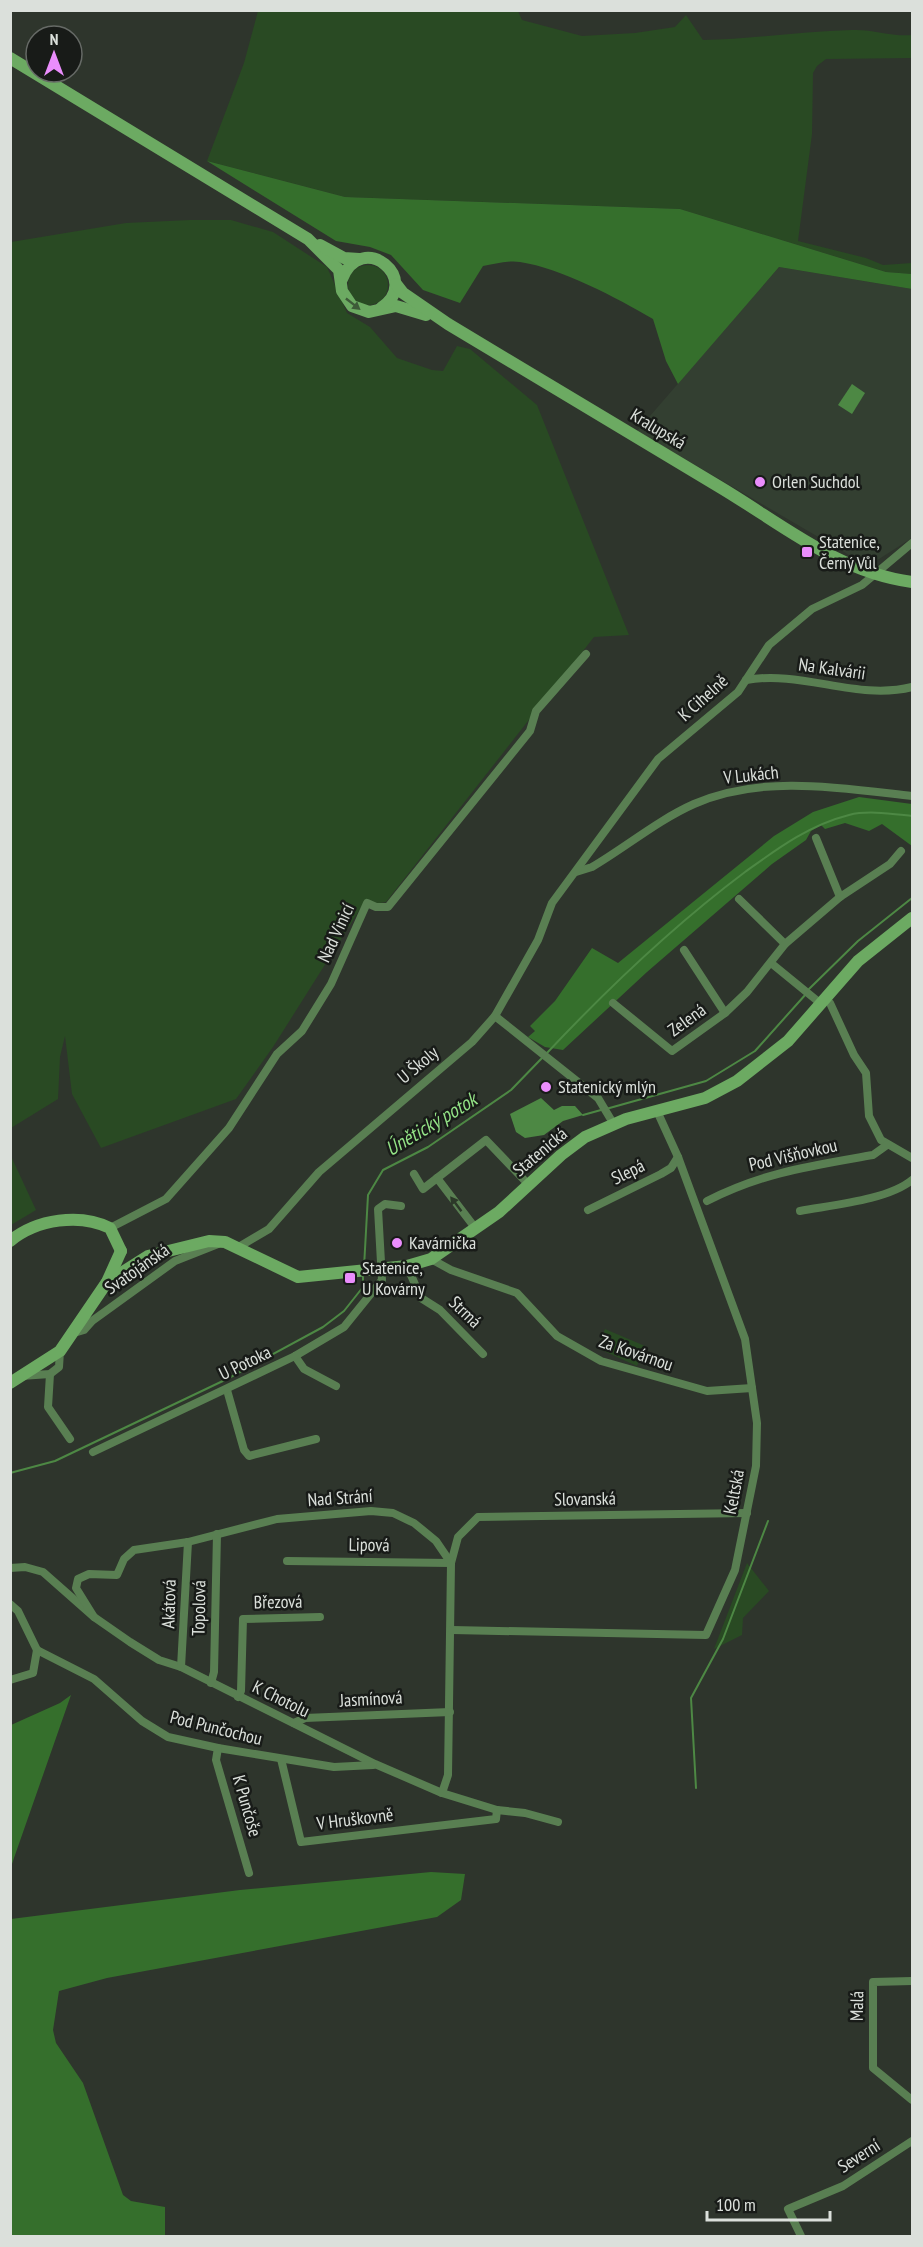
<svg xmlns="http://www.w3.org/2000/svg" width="923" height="2247" viewBox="0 0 923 2247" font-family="'PT Sans Narrow',sans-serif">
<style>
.built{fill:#333f31}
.green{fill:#294a23}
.forest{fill:#356f2c}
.water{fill:#4d8844}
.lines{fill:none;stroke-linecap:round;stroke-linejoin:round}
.stream{stroke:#4d8844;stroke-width:2}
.street{stroke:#597f52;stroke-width:8}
.secondary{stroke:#6caa62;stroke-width:12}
.oneway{fill:#3e5b39}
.oneway2{fill:#2c3929}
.poi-dot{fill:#ea8dfc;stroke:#181b18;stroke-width:2}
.labels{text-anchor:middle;stroke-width:5;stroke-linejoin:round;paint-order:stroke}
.street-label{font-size:18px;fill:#dbe0db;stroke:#181b18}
.poi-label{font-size:18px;fill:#dbe0db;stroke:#181b18;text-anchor:start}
.water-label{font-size:20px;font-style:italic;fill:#93e286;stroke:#181b18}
</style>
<rect width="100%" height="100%" fill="#2e352c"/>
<polygon class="built" points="779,267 912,289 912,538 868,566 637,431"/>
<g class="green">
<path d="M 258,11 L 518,11 L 522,20 L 582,36 L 635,33 L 675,27 L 686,15 L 703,40 C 753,39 803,31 852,30 C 873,29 892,37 912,35 L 912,58 L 826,59 L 817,66 L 813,73 L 812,134 L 798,241 L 866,258 L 883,265 L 912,263 L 912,274 L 886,272 L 680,209 L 345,197 L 207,161 L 244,63 Z"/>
<polygon points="190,220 231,220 273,232 327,267 347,313 370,327 397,358 432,370 443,371 457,346 470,349 537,405 629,635 594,637 386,902 362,906 273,1047 236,1099 101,1148 72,1094 65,1036 60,1057 58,1099 11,1128 11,242 126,223"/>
<circle cx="368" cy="285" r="20"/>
<polygon points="10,1154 36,1210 11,1225 10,1225"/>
<polygon points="605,1329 645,1346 637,1366 597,1348"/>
<polygon points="747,1563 769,1591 743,1618 742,1635 714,1649"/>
</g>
<g class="forest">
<path d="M 207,161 L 345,197 L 680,209 L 886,272 L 912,274 L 912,289 L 779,267 L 678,384 L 666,361 L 653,319 C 617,298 561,268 520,262 C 509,260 494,264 483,266 L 460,303 L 423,290 L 391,255 L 370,247 L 336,241 Z"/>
<polygon points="859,797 912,804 912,846 882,824 869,831 845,823 825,829 821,825 811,831 806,840 772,864 647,972 563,1050 545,1047 528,1037 535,1031 530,1026 555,1001 592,948 618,963 774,836 813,812"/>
<polygon points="71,1695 14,1858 11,1867 11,1725 60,1703"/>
<polygon points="431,1872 465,1874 461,1900 437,1917 107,1978 59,1991 53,2030 56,2043 83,2083 123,2195 131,2201 165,2207 165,2236 11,2236 11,1919 240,1890"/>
</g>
<g class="water">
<polygon points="852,384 865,393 852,414 838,405"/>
<polygon points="541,1098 554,1110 562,1106 575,1106 583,1115 563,1121 544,1135 525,1138 516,1132 510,1114"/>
</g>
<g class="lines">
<g class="stream">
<polyline points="809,989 858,941 912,898"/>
<path d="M 546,1054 C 608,988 673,926 745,872 C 777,849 809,825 849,815 C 868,810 893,814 912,816"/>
<polyline points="606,1109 706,1081 755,1051 806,994"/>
<polyline points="583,1115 601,1110"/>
<polyline points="364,1267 368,1195 383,1170 428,1147 511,1090 542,1058"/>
<polyline points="10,1473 55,1461 227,1379 323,1327 344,1311 363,1287 363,1276"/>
<polyline points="696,1788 691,1698 723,1639 768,1521"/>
</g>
<g class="street">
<path d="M 746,680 C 803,670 857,701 912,687"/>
<polyline points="816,838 840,897"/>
<path d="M 576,872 L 592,867 C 626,847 658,820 694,804 C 761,774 842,788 912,796"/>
<polyline points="739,899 785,944"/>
<polyline points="684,950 725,1013"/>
<polyline points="771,963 820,1003"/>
<polyline points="825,998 830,1003 854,1055 866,1073 869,1116 881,1140 912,1158"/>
<polyline points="613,1003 672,1051 725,1013 747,992 785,944 840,897 890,864 901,851"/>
<polyline points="495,1016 598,1098 613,1123"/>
<polyline points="414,1174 423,1189 486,1140 529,1185"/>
<polyline points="437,1178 476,1229"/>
<path d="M 707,1201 C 764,1172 811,1166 873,1155 L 887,1145"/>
<polyline points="588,1210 661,1174 671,1168 678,1157"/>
<path d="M 800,1211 C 832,1205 888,1200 912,1180"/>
<polyline points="110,1228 166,1199 229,1128 277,1054 302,1031 331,984 367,903 376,907 388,907 530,731 536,711 586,654"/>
<polyline points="237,1248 269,1229 319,1172 472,1042 495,1016 538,940 552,903 658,759 738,692 769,645 812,609 862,585 912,543"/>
<polyline points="431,1259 451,1270 517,1293 557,1336 601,1361 707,1391 752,1388"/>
<polyline points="407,1266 421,1298 440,1310 483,1354"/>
<polyline points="74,1333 84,1330 92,1321 175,1261 218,1244"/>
<polyline points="295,1356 304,1369 336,1386"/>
<polyline points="50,1374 48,1407 70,1439"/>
<polyline points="21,1376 50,1374 59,1367 60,1351"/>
<polyline points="227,1390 244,1450 249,1456 316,1439"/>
<polyline points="93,1452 295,1356 344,1327 382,1280 378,1209 385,1204 401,1206"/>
<polyline points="287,1561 451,1563 458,1537 478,1517 747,1513"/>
<polyline points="10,1568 25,1567 43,1572 94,1617 130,1642 159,1660 181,1667 375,1764 442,1793 497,1810 525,1813 558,1822"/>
<polyline points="10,1604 18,1611 37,1650 94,1679 142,1721 168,1737 218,1748 334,1767 373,1765"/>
<polyline points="94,1617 76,1588 78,1579 89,1574 117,1575 124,1559 134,1550 188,1542 277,1519 371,1511 393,1513 414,1523 436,1541 451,1563 448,1775 442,1793"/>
<polyline points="452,1630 706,1635 735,1570 756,1466 757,1423 745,1339 678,1157 657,1111"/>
<polyline points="181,1667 188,1542"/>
<polyline points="10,1680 33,1673 37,1650"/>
<polyline points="211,1683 214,1672 217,1534"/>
<polyline points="238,1697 241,1691 243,1619 320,1617"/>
<polyline points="294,1723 305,1718 450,1712"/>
<polyline points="218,1748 216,1760 249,1873"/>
<polyline points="281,1759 301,1842 496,1819 497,1810"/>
<polyline points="912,1981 873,1982 873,2068 912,2100"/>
<polyline points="801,2236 788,2209 843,2186 912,2141"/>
</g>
<g class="secondary">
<polyline points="10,58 308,239 339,270 342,291 352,306 369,312 396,306 426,315"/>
<polyline points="320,245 344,258 359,259"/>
<path d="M 342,279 C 362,229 423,280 381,308"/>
<path d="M 396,284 L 403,293 L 448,324 C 538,378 628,432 718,486 C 782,524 837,572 912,582"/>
<path d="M 10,1241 C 37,1219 80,1213 110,1228 L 121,1251"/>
<polyline points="107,1282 148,1256 209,1241 225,1242 298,1277 407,1266 431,1259 499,1212 561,1155 585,1137 626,1119 705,1098 737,1081 788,1041 858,961 912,918"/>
<polyline points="10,1383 60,1351 107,1282 121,1251"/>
</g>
</g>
<defs><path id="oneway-solid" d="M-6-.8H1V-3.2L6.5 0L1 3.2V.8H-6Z" transform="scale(1.5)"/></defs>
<use class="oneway" href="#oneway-solid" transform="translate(353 304) rotate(38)"/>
<use class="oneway2" href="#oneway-solid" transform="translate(456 1204) rotate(-127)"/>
<g class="poi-dot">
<circle cx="760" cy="482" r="6"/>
<rect x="801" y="546" width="12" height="12" rx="3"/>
<circle cx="546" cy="1087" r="6"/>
<circle cx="397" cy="1243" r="6"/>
<rect x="344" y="1272" width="12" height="12" rx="3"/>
</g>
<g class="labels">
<g class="street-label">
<text transform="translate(658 429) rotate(31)" y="6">Kralupská</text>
<text transform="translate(832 669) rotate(8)" y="6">Na Kalvárii</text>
<text transform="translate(703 698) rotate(-42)" y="6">K Cihelně</text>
<text transform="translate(751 775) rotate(-6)" y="6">V Lukách</text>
<text transform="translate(336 933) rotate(-65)" y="6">Nad Vinicí</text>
<text transform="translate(687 1020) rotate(-36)" y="6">Zelená</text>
<text transform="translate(418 1065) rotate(-40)" y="6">U Školy</text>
<text transform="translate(540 1152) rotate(-40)" y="6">Statenická</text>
<text transform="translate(793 1155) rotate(-13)" y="6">Pod Višňovkou</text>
<text transform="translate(628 1172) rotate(-26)" y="6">Slepá</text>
<text transform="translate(137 1269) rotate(-35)" y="6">Svatojánská</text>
<text transform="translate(465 1312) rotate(44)" y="6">Strmá</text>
<text transform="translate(636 1353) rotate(19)" y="6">Za Kovárnou</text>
<text transform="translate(245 1363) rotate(-26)" y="6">U Potoka</text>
<text transform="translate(734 1492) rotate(-79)" y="6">Keltská</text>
<text transform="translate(340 1498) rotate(-4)" y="6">Nad Strání</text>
<text transform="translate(585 1499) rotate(-1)" y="6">Slovanská</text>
<text transform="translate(369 1545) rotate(1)" y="6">Lipová</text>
<text transform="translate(278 1602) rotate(-1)" y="6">Březová</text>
<text transform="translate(169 1604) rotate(-88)" y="6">Akátová</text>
<text transform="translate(199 1608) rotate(-89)" y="6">Topolová</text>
<text transform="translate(281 1699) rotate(26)" y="6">K Chotolu</text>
<text transform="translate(371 1699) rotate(-3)" y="6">Jasmínová</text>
<text transform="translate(216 1728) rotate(14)" y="6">Pod Punčochou</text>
<text transform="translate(247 1806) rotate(74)" y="6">K Punčoše</text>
<text transform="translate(355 1819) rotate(-7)" y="6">V Hruškovně</text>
<text transform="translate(857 2006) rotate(-89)" y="6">Malá</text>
<text transform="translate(859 2156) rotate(-33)" y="6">Severní</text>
</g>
<g class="poi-label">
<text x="772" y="488">Orlen Suchdol</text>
<text x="819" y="548">Statenice,<tspan x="819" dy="21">Černý Vůl</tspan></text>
<text x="558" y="1093">Statenický mlýn</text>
<text x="409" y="1249">Kavárnička</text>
<text x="362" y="1274">Statenice,<tspan x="362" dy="21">U Kovárny</tspan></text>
</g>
<g class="water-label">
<text transform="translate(431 1124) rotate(-31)" y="7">Únětický potok</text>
</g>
</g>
<rect width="923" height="2247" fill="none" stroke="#dbe0db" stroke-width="24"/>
<g transform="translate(54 54)"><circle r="28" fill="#181b18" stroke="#666a66" stroke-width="1.5"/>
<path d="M0-4.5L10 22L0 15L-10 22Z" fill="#ea8dfc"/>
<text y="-9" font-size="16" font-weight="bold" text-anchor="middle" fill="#dbe0db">N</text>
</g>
<path d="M707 2211v9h123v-9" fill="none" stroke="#dbe0db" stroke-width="3"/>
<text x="716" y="2211" font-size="18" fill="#dbe0db" stroke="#181b18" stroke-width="4.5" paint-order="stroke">100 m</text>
</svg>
